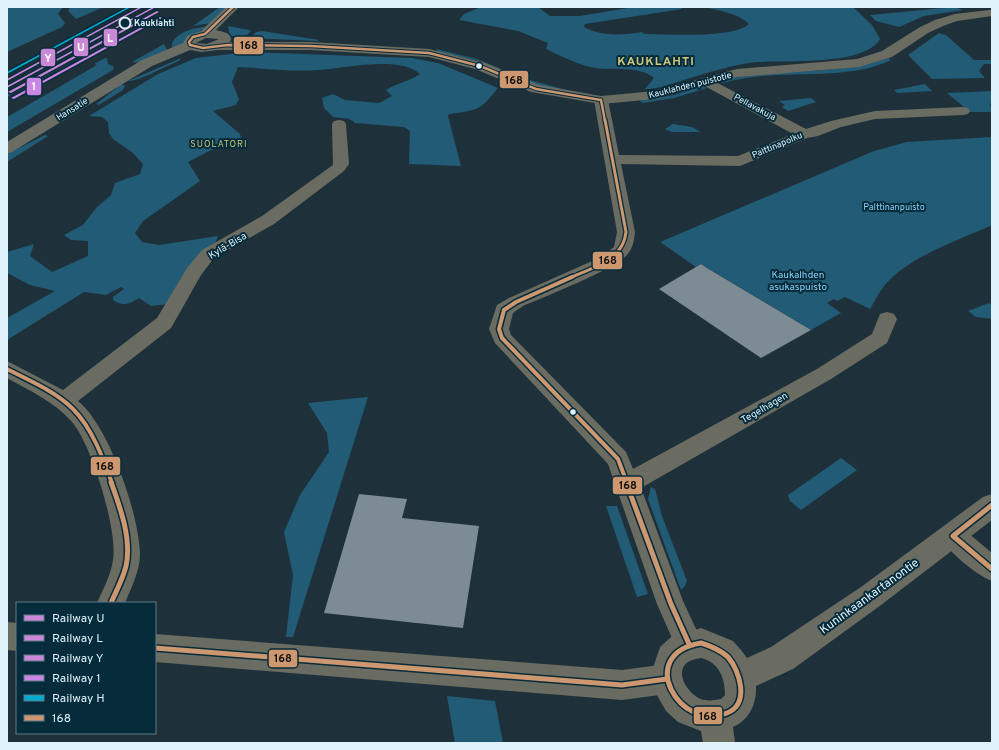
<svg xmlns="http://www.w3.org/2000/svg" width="999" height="750" viewBox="0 0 999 750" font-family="Overpass,sans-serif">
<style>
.green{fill:#215b75}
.building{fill:#7c8b94}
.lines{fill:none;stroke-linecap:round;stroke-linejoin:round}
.minor{fill:#6a6c61;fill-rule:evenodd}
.tertiary{fill:#6a6c61;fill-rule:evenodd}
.secondary{fill:#696d64;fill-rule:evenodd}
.bus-1-far3-casing{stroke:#062b3b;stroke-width:4.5}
.bus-1-far2-casing{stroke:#062b3b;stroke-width:5.5}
.bus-1-far1-casing{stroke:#062b3b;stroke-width:7}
.bus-1-casing{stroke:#062b3b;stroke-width:8}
.bus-1-far3{stroke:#cd976f;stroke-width:2.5}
.bus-1-far2{stroke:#cd976f;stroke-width:3}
.bus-1-far1{stroke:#cd976f;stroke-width:4}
.bus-1{stroke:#cd976f;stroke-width:5}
.rail-1-casing{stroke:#062b3b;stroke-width:3}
.rail-2-casing{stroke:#062b3b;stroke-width:3}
.rail-3-casing{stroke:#062b3b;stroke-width:3}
.rail-4-casing{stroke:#062b3b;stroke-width:3}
.rail-5-casing{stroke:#062b3b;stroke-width:3}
.rail-1{fill:#ca89d6;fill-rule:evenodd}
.rail-2{fill:#ca89d6;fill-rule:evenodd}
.rail-3{fill:#ca89d6;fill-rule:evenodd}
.rail-4{fill:#c787e3;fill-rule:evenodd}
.rail-5{fill:#06acd0;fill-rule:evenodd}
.stop-dot{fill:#062b3b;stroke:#dff2fc;stroke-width:2}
.bus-dot{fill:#dff2fc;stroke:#062b3b;stroke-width:1.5}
.labels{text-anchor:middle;stroke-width:4;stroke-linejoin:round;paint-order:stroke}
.far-stop-label{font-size:9px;font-weight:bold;fill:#dff2fc;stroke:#062b3b;text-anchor:start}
.far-street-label{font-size:9px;fill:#dff2fc;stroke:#062b3b}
.far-neighbourhood-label{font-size:9px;letter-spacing:1px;fill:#cfc97a;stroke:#062b3b}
.far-park-label{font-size:9px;fill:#89d2f7;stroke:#062b3b}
.street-label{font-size:10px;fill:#dff2fc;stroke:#062b3b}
.park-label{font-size:10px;fill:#89d2f7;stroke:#062b3b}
.far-district-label{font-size:12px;font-weight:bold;letter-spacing:1px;fill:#cfc97a;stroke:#062b3b}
.near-street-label{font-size:12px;fill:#dff2fc;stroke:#062b3b}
.line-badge{stroke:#062b3b;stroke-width:1.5}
.badge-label{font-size:11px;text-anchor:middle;font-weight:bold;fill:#fff}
.pale-badge-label{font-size:11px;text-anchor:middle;font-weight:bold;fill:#111}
</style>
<rect width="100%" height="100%" fill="#1e313a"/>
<g class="green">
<polygon points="7,7 63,7 58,14 65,23 62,27 7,52"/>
<polygon points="70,7 104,7 76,19 68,11"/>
<polygon points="220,7 227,7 211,23 193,26"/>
<path d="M 481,7 L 538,7 L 550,16 L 580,16 L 634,7 L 681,7 L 682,9 L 585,24 L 584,27 C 602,37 622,35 642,32 L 644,34 C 667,34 733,39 749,24 C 738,13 719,11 705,7 L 853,7 L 872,25 L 880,39 C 865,66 786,60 758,62 C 733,64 707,73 684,80 C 671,84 659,89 645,89 L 654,78 C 639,65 613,71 595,68 C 578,65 561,56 546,49 L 548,43 L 518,31 L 459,20 L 464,14 Z"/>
<polygon points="954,7 963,10 924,16 899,27 876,21 870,15"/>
<path d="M 209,26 L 186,39 L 182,45 L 172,48 L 172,43 C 179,30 196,28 209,26 Z"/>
<polygon points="228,26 249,30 251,31 244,38 232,36 229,32"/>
<polygon points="262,31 319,40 317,41 250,38 256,32"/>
<polygon points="939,33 946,35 974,60 992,60 992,64 984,64 979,71 985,78 932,79 908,55"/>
<polygon points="164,44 169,53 140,63 132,62"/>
<polygon points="436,49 477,59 523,78 570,91 545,88 479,61 438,52"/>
<path d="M 247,52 L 412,58 L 438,63 L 498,88 C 480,111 478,110 449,114 L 448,116 L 461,166 L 409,164 L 410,131 L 404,127 L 355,123 C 349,116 341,119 333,117 L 324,108 L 322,98 L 333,94 L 345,100 L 379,103 L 392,96 L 386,90 C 397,83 410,81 420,74 C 399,55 343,69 318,70 C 291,72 264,68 238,67 L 232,82 L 239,99 L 236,105 L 213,111 L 240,134 L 241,138 L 227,146 L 219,146 L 188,162 L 200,181 L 143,221 L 135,233 L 142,242 L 159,245 L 218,236 L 214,246 L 169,304 L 151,306 L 139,298 C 129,304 123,307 113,300 L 113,297 L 124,289 L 121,287 L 106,295 L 84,292 L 7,340 L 7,318 L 55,291 L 30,285 L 7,273 L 7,252 L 34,244 L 30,256 L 52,272 L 88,256 L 88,241 L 71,240 L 64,235 L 83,225 L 96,208 L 111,195 L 115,183 L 140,174 L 143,164 L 133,153 L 113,139 L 109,133 L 108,122 L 102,117 L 89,116 L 158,74 L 196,58 Z"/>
<polygon points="105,58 107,58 108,64 114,67 113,70 7,132 7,116 9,116 97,65 94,64"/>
<path d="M 181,58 L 179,61 C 168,65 138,82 128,81 Z"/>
<path d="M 888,58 L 891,60 C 845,83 775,67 723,83 L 720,81 C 775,68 833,76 888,58 Z"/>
<polygon points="67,61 71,62 7,97 7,94"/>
<polygon points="122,84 125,86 123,90 99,105 96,104"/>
<polygon points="925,84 932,91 897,93 894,90"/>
<polygon points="703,86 707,88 674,98 643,103 639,101 674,95"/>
<polygon points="992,91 992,102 990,104 992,112 970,112 947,93"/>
<polygon points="811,98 816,102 788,111 782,107 785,105 779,101"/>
<polygon points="673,124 692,127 701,132 672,132 665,129"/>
<polygon points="45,135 48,136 7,162 7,154"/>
<path d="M 992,137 L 992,225 C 959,240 908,257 885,285 C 879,292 875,301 870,309 L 845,297 L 837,301 L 834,299 L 827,303 L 841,313 L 811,330 L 701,264 L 696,267 L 660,242 L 874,151 L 907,142 Z"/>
<polygon points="989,303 992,305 992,319 976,317 968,311"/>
<polygon points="368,397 293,637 286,637 293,575 284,532 300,495 329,452 327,433 308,403"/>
<polygon points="841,458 857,470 801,510 790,501 788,495"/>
<polygon points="651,487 655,489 662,516 687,581 685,586 681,590 648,499"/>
<polygon points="606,506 617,506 648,594 637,597"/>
<polygon points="447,696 495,701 503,743 455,743"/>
</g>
<g class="building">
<polygon points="701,264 707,268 811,330 761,358 659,289"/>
<polygon points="359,494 407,499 402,518 479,526 463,628 324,613"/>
</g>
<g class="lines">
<g class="minor">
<path d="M 706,77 L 806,129 L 831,121 L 875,111 L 963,107 L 968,108 L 970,111 L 968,114 L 963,115 L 875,119 L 841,127 L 818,136 L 807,138 L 740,166 L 621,164 L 635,232 C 634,241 633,248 627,255 C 615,269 544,297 523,306 L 513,313 L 509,329 L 511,335 L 626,452 L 633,469 L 817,369 L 872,334 L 880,314 L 887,312 L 894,314 L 897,319 L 887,343 L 831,379 L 641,488 L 683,601 L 703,644 L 699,654 L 689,658 L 679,654 L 657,604 L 608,464 L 495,343 L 489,329 L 497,305 L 509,298 L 599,258 L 614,247 L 617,232 L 594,100 L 596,97 L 606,97 L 608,100 L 619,155 L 738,156 L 793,134 L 701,84 L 700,81 Z"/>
<path d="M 339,120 L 344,121 L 346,124 L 349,164 L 344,171 L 274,224 L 214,258 L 201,275 L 171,328 L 78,401 C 109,426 139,514 140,554 C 140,571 131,588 125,603 L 97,603 C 103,589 111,575 113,560 C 118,531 92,445 72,422 C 55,402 30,391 7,378 L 7,361 L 63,390 L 157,318 L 187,268 L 202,250 L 262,216 L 333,165 L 332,124 L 334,121 Z"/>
<path d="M 953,525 L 962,528 L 992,553 L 992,581 C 976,575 947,551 940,536 L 944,528 Z"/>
<polygon points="7,622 17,623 17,651 7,650"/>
<polygon points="155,634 622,670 667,664 677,669 682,679 677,689 667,694 622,700 155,662"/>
</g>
<g class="tertiary">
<polygon points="989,10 992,10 992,16 957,21 943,26 928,33 892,57 859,67 738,77 656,99 601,104 531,92 475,69 429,57 311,50 214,50 208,46 214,42 311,42 429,49 485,63 539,85 601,96 655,91 737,69 857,59 882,51 920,27 935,20 955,14"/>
<path d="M 992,494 L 992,520 L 881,605 L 793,669 L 756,686 C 757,704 749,720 733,727 L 735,743 L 703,743 L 701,731 L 678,722 L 666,711 L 658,697 L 654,686 L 652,671 L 660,647 L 671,637 L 701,628 L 733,641 L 741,650 L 747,658 L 771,647 L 861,587 L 983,497 ZM 701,658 C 719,662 725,678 725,695 L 721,699 C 716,700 710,701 705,700 C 693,699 676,678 684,666 C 688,660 695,659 701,658 Z"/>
</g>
<path class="secondary" d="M 226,7 L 239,7 L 216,30 C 222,32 231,32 231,40 L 226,45 L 217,50 L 202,52 L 190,50 L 152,66 L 12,152 L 7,154 L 7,142 L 142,60 L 183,43 L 187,36 L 201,31 ZM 206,38 L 219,39 L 207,44 L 196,43 Z"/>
<g class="bus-1-far3-casing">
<g id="bus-1-far3">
<polyline points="233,7 205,34 193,37 189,42 190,45 203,48 228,45 311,46 429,53 480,66 536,89 601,100"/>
<polyline points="601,100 605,121"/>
</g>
</g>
<g class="bus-1-far2-casing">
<path id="bus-1-far2" d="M 570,278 C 593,267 623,261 626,232 L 605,120"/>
</g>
<g class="bus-1-far1-casing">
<g id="bus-1-far1">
<polyline points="572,277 516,302 504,310 499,329 502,338 618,459 627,483"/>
<path d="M 7,369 C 30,381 55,391 73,409 C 92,428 103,458 112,483"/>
</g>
</g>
<g class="bus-1-casing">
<g id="bus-1">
<polyline points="626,482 671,604 689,644"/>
<polyline points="992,505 953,536 992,569"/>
<path d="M 111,603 C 116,591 123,579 126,566 C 132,539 120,507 111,482"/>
<path d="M 701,643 C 711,646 720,650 728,657 C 740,671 750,704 727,713 C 680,733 634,654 701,643 Z"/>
<polyline points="155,648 622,685 667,679"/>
</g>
</g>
<use href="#bus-1-far3" class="bus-1-far3"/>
<use href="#bus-1-far2" class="bus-1-far2"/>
<use href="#bus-1-far1" class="bus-1-far1"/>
<use href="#bus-1" class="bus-1"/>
<g class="rail-1-casing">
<polygon id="rail-1" points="153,7 156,7 7,88 7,86"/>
</g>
<g class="rail-2-casing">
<polygon id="rail-2" points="157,11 159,12 11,93 8,92"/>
</g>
<g class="rail-3-casing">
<polygon id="rail-3" points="140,7 143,7 7,81 7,79"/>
</g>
<g class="rail-4-casing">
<polygon id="rail-4" points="160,17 162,18 14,99 11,98"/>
</g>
<g class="rail-5-casing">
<polygon id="rail-5" points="128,7 131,7 7,74 7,72"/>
</g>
<use href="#rail-1" class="rail-1"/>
<use href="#rail-2" class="rail-2"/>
<use href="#rail-3" class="rail-3"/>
<use href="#rail-4" class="rail-4"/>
<use href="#rail-5" class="rail-5"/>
</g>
<circle class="stop-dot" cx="125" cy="23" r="5.5"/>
<g class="bus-dot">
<circle cx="479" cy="66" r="3.5"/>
<circle cx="573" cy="412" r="3.5"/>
</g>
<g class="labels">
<g class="far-stop-label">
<text x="134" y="26">Kauklahti</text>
</g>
<g class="far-street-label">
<text transform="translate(690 85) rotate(-14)" y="3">Kauklahden puistotie</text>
<text transform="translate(755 107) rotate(28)" y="3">Pellavakuja</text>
<text transform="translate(72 109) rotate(-32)" y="3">Hansatie</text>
<text transform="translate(777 145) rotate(-23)" y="3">Palttinapolku</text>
</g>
<g class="far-neighbourhood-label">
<text x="219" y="147">SUOLATORI</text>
</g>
<g class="far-park-label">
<text x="894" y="210">Palttinanpuisto</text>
</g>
<g class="street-label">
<text transform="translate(227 245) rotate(-31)" y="4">Kylä-Bisa</text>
<text transform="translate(764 407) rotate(-30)" y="4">Tegelhagen</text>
</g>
<g class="park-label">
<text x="798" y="278">Kaukalhden<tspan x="798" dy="12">asukaspuisto</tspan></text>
</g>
<g class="far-district-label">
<text x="656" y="65">KAUKLAHTI</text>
</g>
<g class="near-street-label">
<text transform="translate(869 596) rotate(-36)" y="4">Kuninkaankartanontie</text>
</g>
</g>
<g class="line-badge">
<rect x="103" y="28" width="15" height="19" rx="4" fill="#ca89d6"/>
<rect x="233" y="36" width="31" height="19" rx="4" fill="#cd976f"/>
<rect x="73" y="37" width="16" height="20" rx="4" fill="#ca89d6"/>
<rect x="40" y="48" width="16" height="19" rx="4" fill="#ca89d6"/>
<rect x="499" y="70" width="30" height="19" rx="4" fill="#cd976f"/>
<rect x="26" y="77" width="16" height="19" rx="4" fill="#c787e3"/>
<rect x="592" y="251" width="31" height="19" rx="4" fill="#cd976f"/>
<rect x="90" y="456" width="31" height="20" rx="4" fill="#cd976f"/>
<rect x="612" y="476" width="31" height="19" rx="4" fill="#cd976f"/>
<rect x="268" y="649" width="30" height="19" rx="4" fill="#cd976f"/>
<rect x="693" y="706" width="30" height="19" rx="4" fill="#cd976f"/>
</g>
<g class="badge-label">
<text x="110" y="42">L</text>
<text x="81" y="51">U</text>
<text x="48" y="62">Y</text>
<text x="34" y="90">1</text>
</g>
<g class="pale-badge-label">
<text x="249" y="49">168</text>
<text x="514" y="84">168</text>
<text x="608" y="264">168</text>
<text x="105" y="470">168</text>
<text x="628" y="489">168</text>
<text x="283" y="662">168</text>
<text x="708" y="720">168</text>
</g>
<rect width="999" height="750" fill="none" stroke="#dff2fc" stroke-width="16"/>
<rect x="16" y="602" width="140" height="132" fill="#062b3b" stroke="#5d7b88"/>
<rect x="24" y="615" width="20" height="6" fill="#ca89d6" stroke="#5d7b88"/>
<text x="52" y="622" font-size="12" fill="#dff2fc">Railway U</text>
<rect x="24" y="635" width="20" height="6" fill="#ca89d6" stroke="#5d7b88"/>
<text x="52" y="642" font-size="12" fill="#dff2fc">Railway L</text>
<rect x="24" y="655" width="20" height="6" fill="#ca89d6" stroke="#5d7b88"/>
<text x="52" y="662" font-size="12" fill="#dff2fc">Railway Y</text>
<rect x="24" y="675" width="20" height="6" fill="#c787e3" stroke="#5d7b88"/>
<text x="52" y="682" font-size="12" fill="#dff2fc">Railway 1</text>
<rect x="24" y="695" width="20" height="6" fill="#06acd0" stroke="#5d7b88"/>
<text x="52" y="702" font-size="12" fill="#dff2fc">Railway H</text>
<rect x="24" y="715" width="20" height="6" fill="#cd976f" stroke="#5d7b88"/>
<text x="52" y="722" font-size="12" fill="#dff2fc">168</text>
</svg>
